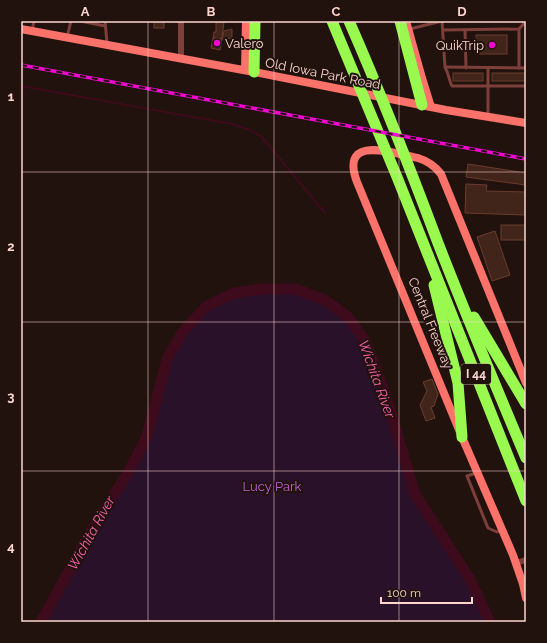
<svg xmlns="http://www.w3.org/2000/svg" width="547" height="643" viewBox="0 0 547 643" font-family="Raleway,sans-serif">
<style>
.green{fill:#2a112a}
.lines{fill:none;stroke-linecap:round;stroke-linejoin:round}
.stream{stroke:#3d0b1b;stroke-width:2}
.river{stroke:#3d0b1b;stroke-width:11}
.building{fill:#41241a;stroke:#6c3c2d}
.service{stroke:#7e3f3a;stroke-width:3}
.minor{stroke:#7e3f3a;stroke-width:6}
.secondary{stroke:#fa7269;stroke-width:8}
.motorway{stroke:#9af94e;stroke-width:11}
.rail-casing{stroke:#f008d1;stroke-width:3.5}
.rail{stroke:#21120e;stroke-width:2;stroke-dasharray:6;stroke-linecap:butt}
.grid{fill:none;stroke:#fdd6cf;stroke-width:1;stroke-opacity:0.55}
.poi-dot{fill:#f008d1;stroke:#21120e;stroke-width:1.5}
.labels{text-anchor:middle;stroke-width:4;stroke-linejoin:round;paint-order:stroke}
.shield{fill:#21120e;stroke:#bb9b95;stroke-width:1}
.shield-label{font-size:12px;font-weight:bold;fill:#fdd6cf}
.poi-label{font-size:13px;fill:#fdd6cf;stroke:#21120e;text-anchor:start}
.street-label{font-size:13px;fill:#fdd6cf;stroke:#21120e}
.park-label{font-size:13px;fill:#c05edb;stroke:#21120e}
.water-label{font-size:14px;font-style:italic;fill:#fa61ae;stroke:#21120e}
.neatline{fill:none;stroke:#fdd6cf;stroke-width:1.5}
.grid-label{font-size:13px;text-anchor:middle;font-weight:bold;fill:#fdd6cf}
</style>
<rect width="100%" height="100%" fill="#21120e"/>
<polygon class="green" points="261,289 295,289 325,300 348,317 366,342 388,402 415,494 470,579 490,622 41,622 91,531 129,471 147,436 167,359 183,332 207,306 234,293"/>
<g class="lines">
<polyline class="stream" points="21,86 232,124 247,129 261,136 325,213"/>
<polyline class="river" points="41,622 91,531 129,471 147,436 167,359 183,331 207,306 234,293 261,289 295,289 325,300 348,317 366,342 388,402 415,494 470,579 490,622"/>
</g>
<g class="building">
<rect x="154" y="21" width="10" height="7"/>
<polygon points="216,21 224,21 222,39 213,38 214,32 216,32"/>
<polygon points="232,29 232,38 222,39 224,31"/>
<rect x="476" y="35" width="31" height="19"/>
<polygon points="213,38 222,39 220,50 211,48"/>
<rect x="453" y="73" width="30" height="8"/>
<rect x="492" y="73" width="34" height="8"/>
<polygon points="468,164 526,173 526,185 466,177"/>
<polygon points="466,184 487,185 486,191 526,192 526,215 465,213"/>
<rect x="501" y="225" width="25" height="15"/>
<polygon points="495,231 510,275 492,281 477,237"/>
<polygon points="432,379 438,394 434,406 431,407 435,418 426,421 420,405 427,391 423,382"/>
</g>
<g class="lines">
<g class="service">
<polyline points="80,21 105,26"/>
<polyline points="105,21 107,43"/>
<path d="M 410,29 L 442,21 L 445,67 C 449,74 449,81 452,86 L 526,86"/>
<polyline points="519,29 519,68"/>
<polyline points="443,30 519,29 526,21"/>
<polyline points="465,30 466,68"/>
<polyline points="32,31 34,21"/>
<polyline points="67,37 71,21"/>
<polyline points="445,67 526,68"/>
<polyline points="488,68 488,115"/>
<polyline points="476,473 467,476 488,528 497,532 501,530"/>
</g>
<g class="minor">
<polyline points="181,58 181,21"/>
<polyline points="516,563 526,560"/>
</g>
<g class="secondary">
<polyline points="406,21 422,78 431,107"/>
<polyline points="21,29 254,72 446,110 526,123"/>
<polyline points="245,70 246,21"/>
<path d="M 526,383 L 441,174 C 435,166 428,161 418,158 C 393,153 339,134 357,182 L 462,437 L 513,555 L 523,584 L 526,598"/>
</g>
<g class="motorway">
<polyline points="332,21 397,177 526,501"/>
<path d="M 349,21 C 381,94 410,168 438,243 C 466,315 496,387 526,458"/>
<polyline points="400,21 422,105"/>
<polyline points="254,72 255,21"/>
<polyline points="434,285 458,383 462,437"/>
<polyline points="474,317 526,404"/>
</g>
<g class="rail-casing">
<polyline id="rail" points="21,65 526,159"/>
</g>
<use href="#rail" class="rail"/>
</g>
<path class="grid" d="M 148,21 L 148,622M 274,21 L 274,622M 399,21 L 399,622M 21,172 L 526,172M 21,322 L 526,322M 21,471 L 526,471"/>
<g class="poi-dot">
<circle cx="217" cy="43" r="4"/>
<circle cx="492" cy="45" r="4"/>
</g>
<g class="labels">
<rect class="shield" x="461" y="364" width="30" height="20" rx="3"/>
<g class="shield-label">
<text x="476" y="378">I 44</text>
</g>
<g class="poi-label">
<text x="225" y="48">Valero</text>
<text x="484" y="50" text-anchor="end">QuikTrip</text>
</g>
<g class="street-label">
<text transform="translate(323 73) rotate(11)" y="5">Old Iowa Park Road</text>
<text transform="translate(431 323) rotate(68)" y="5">Central Freeway</text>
</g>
<g class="park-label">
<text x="272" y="491">Lucy Park</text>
</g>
<g class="water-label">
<text transform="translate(377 379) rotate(70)" y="5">Wichita River</text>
<text transform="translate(91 533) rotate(-61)" y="5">Wichita River</text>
</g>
</g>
<rect width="547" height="643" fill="none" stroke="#21120e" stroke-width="44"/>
<path d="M381 597v6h91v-6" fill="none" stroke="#fdd6cf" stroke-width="2"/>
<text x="387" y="597" font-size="12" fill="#fdd6cf" stroke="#21120e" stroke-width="3" paint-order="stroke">100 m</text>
<rect x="22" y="22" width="503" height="599" class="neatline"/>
<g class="grid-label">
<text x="85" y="16">A</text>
<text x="211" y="16">B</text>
<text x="336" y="16">C</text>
<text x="462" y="16">D</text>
<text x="11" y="101">1</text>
<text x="11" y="251">2</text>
<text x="11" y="401">3</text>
<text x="11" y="551">4</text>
</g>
</svg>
